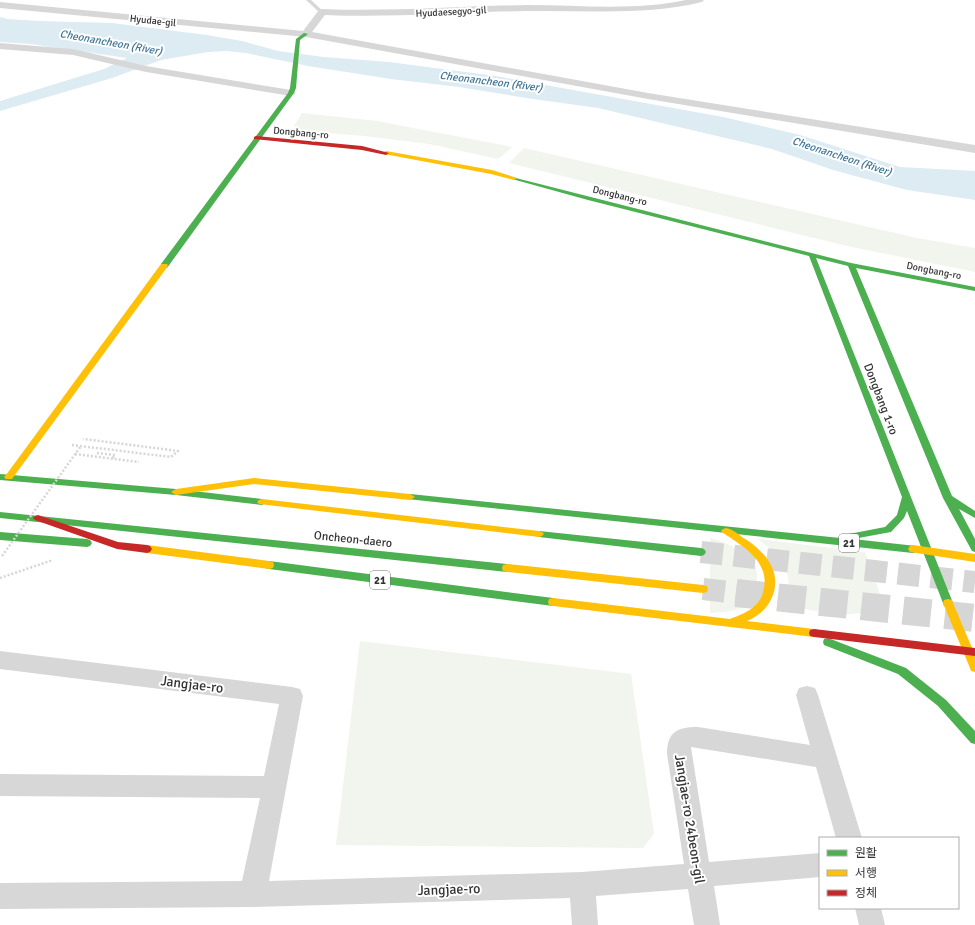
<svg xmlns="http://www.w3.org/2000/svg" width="975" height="925" viewBox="0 0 975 925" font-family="Signika,'Noto Sans KR',sans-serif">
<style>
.green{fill:#f1f5ed}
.water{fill:#ddebf3}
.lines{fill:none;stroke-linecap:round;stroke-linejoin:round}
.highway-tunnel-far1{stroke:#d6d6d6;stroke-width:22;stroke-dasharray:22 11;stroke-linecap:butt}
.highway-tunnel{stroke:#d6d6d6;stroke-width:28;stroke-dasharray:28 14;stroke-linecap:butt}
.path{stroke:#d6d6d6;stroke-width:2.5;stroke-dasharray:2 2;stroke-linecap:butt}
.lane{fill:#d7d7d7;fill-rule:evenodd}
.street{fill:#d7d7d7;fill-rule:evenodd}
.fast{fill:#4caf50;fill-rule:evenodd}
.slow{fill:#ffc107;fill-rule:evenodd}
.jam{fill:#c62828;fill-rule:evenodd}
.path-bridge{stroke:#d6d6d6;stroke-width:2.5;stroke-dasharray:2 2;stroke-linecap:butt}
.labels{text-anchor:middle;stroke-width:4;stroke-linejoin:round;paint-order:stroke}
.far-street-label{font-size:10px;fill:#333;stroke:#fff}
.far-water-label{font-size:11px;font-style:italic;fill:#3f7597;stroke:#fff}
.shield{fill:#fff;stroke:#707070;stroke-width:1}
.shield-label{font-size:11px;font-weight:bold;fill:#333}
.street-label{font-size:12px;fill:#333;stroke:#fff}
.near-street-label{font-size:14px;fill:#333;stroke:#fff}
</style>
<rect width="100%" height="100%" fill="#fff"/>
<g class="green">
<polygon points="302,113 377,121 512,147 498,159 429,144 365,136 302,131 294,126"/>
<polygon points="524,148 917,238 975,248 975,272 847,246 509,163"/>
<path d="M 710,538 C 723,541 745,551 753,561 C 757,566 757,574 757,579 C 757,584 758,590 756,595 C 750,610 724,613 710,613 Z"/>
<path d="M 757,539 L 865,552 L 886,611 L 840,615 L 780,605 C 801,581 780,553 757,539 Z"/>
<polygon points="360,641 631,674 654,834 643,848 336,845"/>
</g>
<polygon class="water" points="0,17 7,19 39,21 112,23 207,35 242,41 278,51 324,57 389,62 496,76 723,117 800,135 900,167 975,171 975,200 907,190 833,170 772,149 598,108 526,98 459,87 391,79 308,66 246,53 226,51 208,52 161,60 112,78 0,111 0,101 104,69 127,58 31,44 0,42"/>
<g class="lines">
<g class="highway-tunnel-far1">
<polyline points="701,552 975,582"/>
<polyline points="703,589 746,594"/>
</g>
<polyline class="highway-tunnel" points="736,593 975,618"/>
<g class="path">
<polyline points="72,445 171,457 178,451 83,439"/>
<polyline points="97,453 115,455 112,459"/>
<polyline points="75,454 139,462"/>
<polyline points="0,578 50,561 51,559"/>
</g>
<polygon class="lane" points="306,0 311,0 324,12 320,13"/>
<g class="street">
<path d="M 686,0 L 704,0 L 702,2 C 645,16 586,10 527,11 C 460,12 392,18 325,15 L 312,32 L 648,93 L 975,145 L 975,153 L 648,99 L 306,37 L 0,8 L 0,2 L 303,31 L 319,10 L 322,9 C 391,12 459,6 528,5 C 580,5 634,11 686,0 Z"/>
<polygon points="0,43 73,49 146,66 291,90 296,93 291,96 146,72 73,55 0,49"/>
<path d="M 0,651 L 292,687 L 300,689 L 303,696 L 269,881 L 582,872 L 684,864 L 667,754 C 667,732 677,727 698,727 L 810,745 L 796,695 L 799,688 L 807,686 L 815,688 L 818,695 L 862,838 L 836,838 L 816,767 L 691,747 L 709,862 L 820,853 L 820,877 L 714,886 L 720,925 L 694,925 L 688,889 L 596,896 L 598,925 L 572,925 L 570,898 L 253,907 L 0,909 L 0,883 L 242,881 L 260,798 L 0,796 L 0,774 L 264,776 L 279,704 L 0,669 Z"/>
<polygon points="855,908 881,908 885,925 859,925"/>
</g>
<g class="fast">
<polygon points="304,33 308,34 300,40 296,88 294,93 167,268 161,268 161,264 288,93 290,88 296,39"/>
<polygon points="512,177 851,263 975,287 975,291 856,268 952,496 975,511 975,518 959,509 975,539 975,552 972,551 943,498 848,266 816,258 953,603 952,606 948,607 944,606 943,603 907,511 904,518 891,532 853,539 916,546 918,549 916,552 913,553 407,499 405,497 410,494 850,539 847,536 849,534 885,527 897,515 902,497 809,256 588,200 512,179"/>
<polygon points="0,474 176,489 262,499 267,502 262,505 176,495 0,480"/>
<polygon points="0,512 507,564 511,565 512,568 511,571 507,572 0,518"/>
<polygon points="539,531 701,548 704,549 706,552 704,555 701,556 539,537 536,536 534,534 536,532"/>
<polygon points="0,532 87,539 90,540 92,543 90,546 87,547 0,540"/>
<polygon points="269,561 553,598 557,599 558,602 557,605 553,606 269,569 265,568 264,565 265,562"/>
<polygon points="828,638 906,668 946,700 975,731 975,744 971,743 938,706 898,674 824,645 823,642 824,639"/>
</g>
<g class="slow">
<polygon points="386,151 492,170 517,178 514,180 491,174 384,154 384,152"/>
<polygon points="161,264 167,264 168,266 12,479 6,479 4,477 6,475"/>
<polygon points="254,478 410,494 415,497 410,500 254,484 176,495 171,492 176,489"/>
<polygon points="262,499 539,531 542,532 544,534 542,536 539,537 259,504 257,502 259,500"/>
<path d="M 726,528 C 732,529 737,533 742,537 C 752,543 761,550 768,560 C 784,583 772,611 747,621 L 814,629 L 818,630 L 819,633 L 818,636 L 814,637 L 553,606 L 549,605 L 548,602 L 549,599 L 553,598 L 730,619 C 746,613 761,607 764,588 C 769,561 743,546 723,533 L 721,531 L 723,529 Z"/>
<polygon points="147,545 269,561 273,562 274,565 273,568 269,569 147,553 144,552 142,549 144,546"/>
<polygon points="913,545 975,554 975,562 910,552 908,549 910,546"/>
<polygon points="507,564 703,585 707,586 708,589 707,592 703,593 507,572 503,571 502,568 503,565"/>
<polygon points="948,599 952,600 953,603 975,655 975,672 971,671 970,668 943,603 944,600"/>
</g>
<g class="jam">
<polygon points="256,136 362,146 389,153 386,155 362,150 254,139 254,137"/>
<polygon points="38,515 118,542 147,545 150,546 152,549 150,552 147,553 117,549 35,520 33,518 35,516"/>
<polygon points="814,629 975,648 975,656 814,637 810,636 809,633 810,630"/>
</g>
<polyline class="path-bridge" points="2,556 81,446"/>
</g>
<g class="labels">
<g class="far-street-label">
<text transform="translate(451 11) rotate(-3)" y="4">Hyudaesegyo-gil</text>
<text transform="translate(153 20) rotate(6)" y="4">Hyudae-gil</text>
<text transform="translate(301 132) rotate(5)" y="4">Dongbang-ro</text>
<text transform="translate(620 195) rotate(14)" y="4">Dongbang-ro</text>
<text transform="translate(934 270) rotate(11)" y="4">Dongbang-ro</text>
</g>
<g class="far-water-label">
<text transform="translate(111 42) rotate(10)" y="4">Cheonancheon (River)</text>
<text transform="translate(491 81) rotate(7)" y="4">Cheonancheon (River)</text>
<text transform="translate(842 156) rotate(18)" y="4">Cheonancheon (River)</text>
</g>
<g class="shield">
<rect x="839" y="534" width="20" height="18" rx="3"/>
<rect x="370" y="571" width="20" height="18" rx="3"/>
</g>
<g class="shield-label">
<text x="849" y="547">21</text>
<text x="380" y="584">21</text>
</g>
<g class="street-label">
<text transform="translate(881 399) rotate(69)" y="4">Dongbang 1-ro</text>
<text transform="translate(353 539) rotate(6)" y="4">Oncheon-daero</text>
</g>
<g class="near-street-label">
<text transform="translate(192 684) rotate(7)" y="5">Jangjae-ro</text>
<text transform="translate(690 819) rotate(81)" y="5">Jangjae-ro 24beon-gil</text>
<text transform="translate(449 889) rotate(-2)" y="5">Jangjae-ro</text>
</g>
</g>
<rect x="819" y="837" width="140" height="72" fill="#ffffff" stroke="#adadad"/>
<rect x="827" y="850" width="20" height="6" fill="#4caf50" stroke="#adadad"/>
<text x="855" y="857" font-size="12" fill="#333333">원활</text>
<rect x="827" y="870" width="20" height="6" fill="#ffc107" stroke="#adadad"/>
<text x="855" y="877" font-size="12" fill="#333333">서행</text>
<rect x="827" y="890" width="20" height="6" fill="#c62828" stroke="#adadad"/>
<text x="855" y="897" font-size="12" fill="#333333">정체</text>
</svg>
